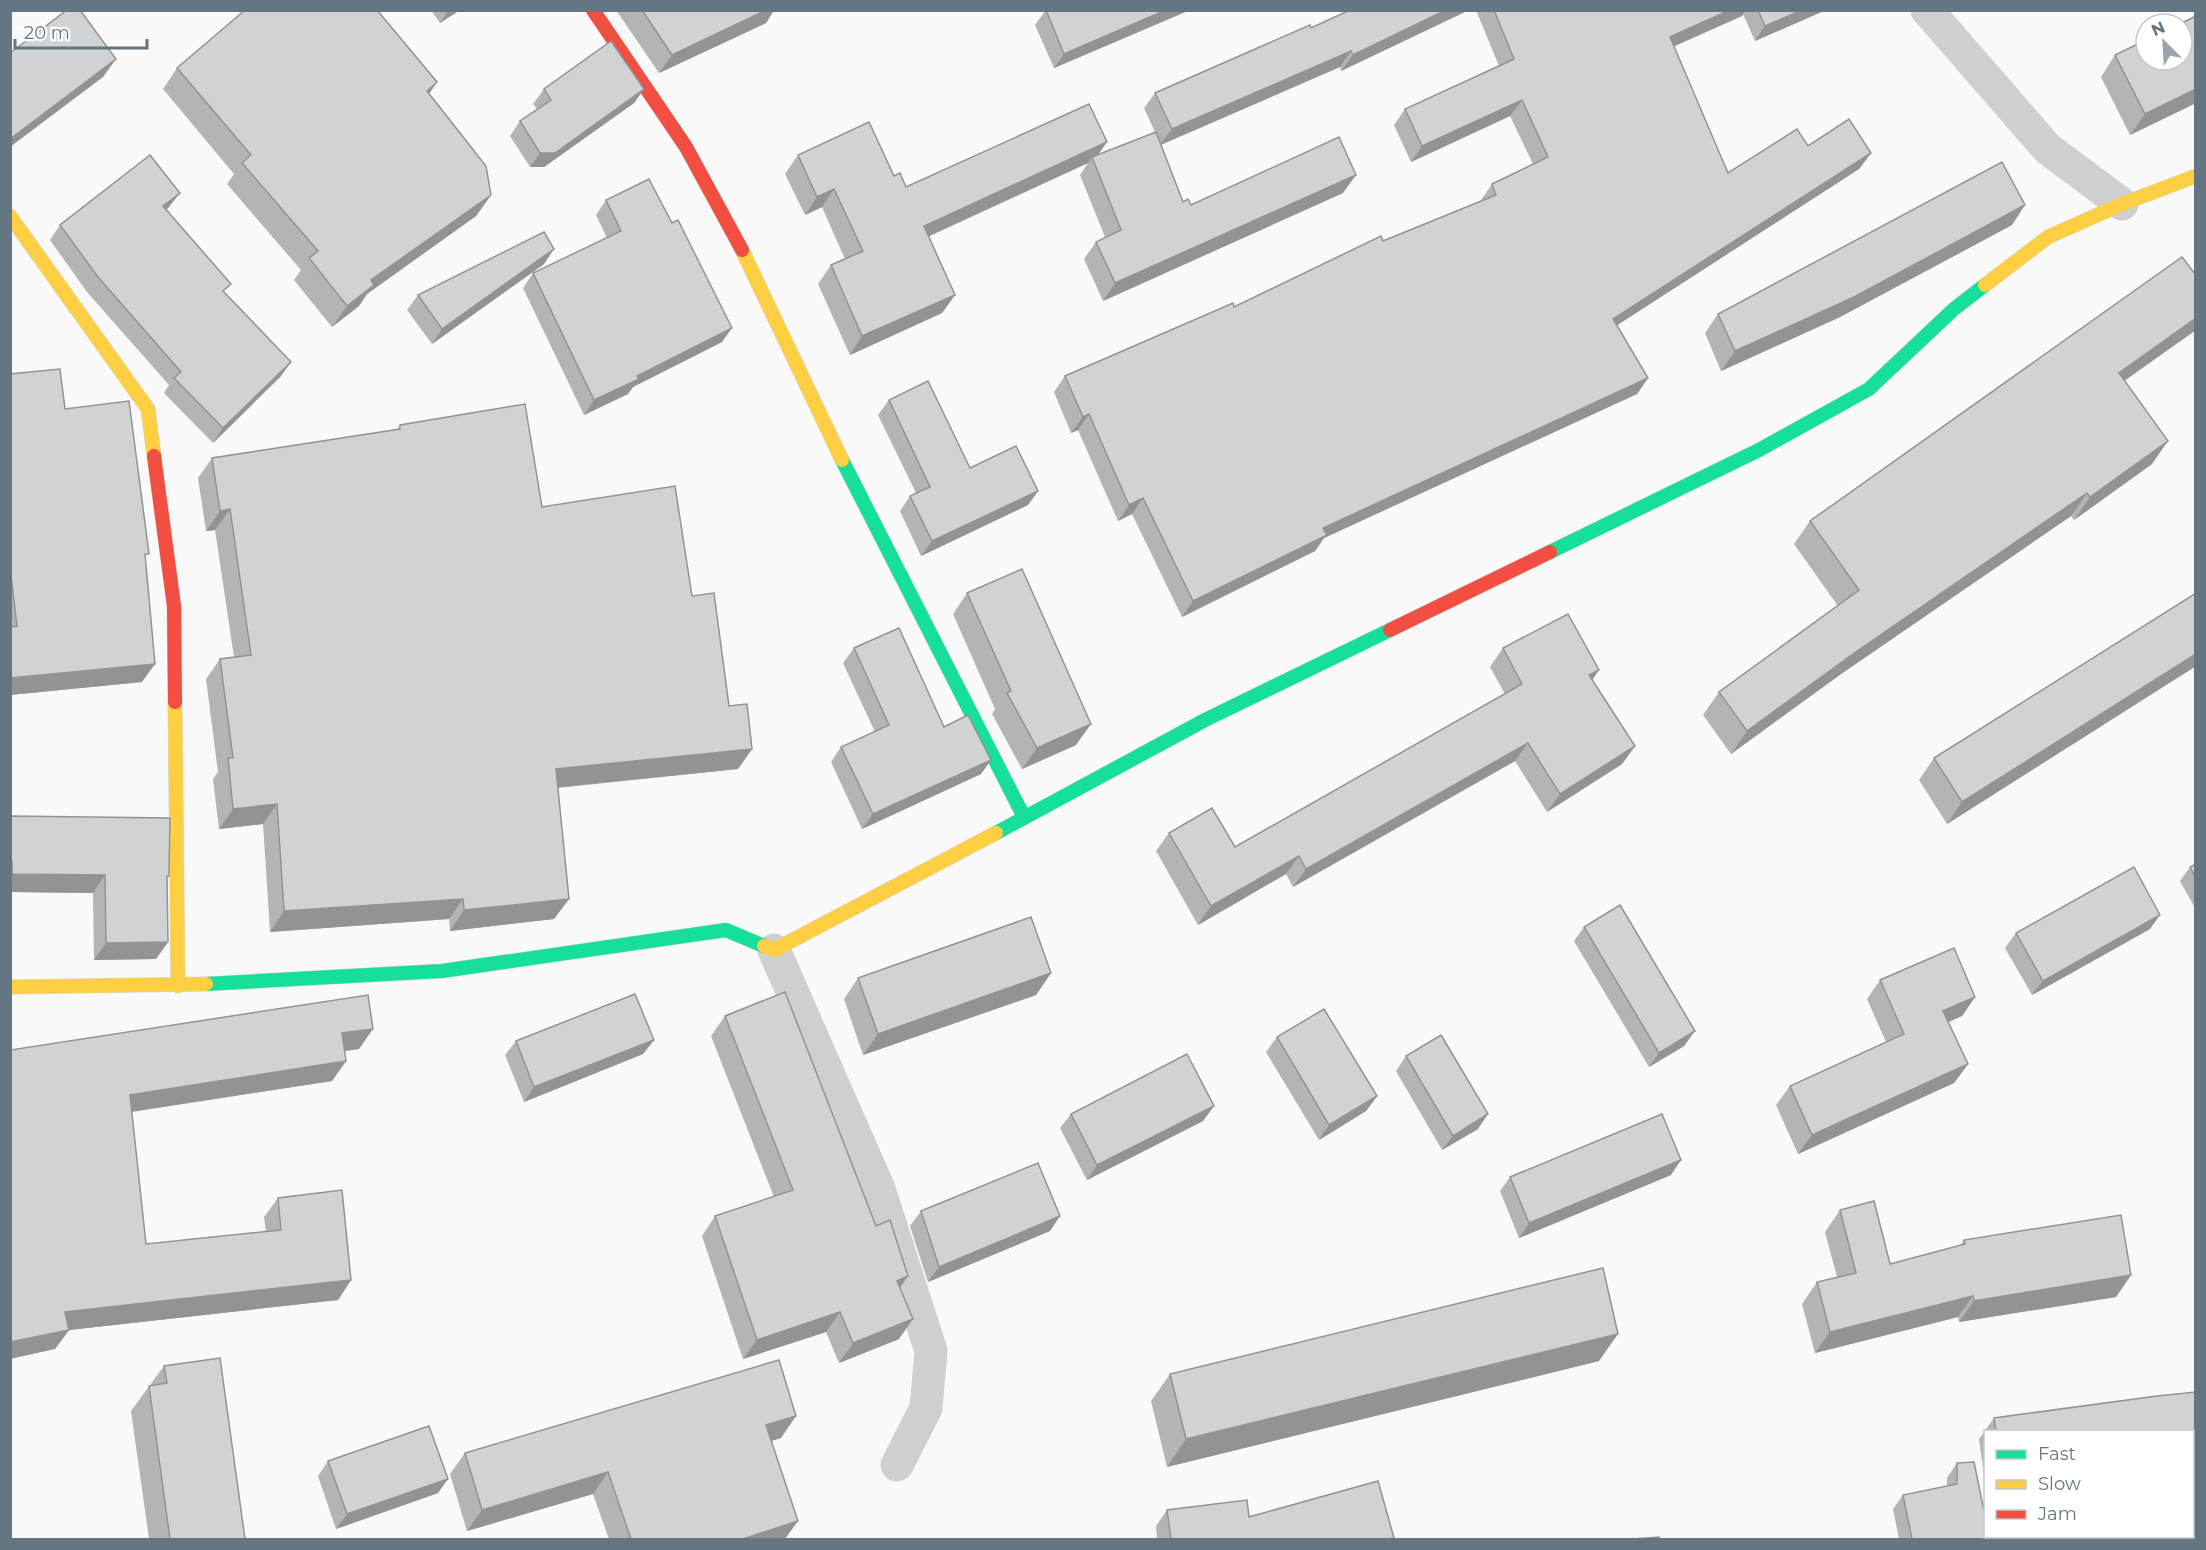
<svg xmlns="http://www.w3.org/2000/svg" width="2206" height="1550" viewBox="0 0 2206 1550" font-family="Montserrat,sans-serif">
<style>
.lines{fill:none;stroke-linecap:round;stroke-linejoin:round}
.fast-casing{stroke:#d5d6d7;stroke-width:15}
.slow-casing{stroke:#d5d6d7;stroke-width:15}
.jam-casing{stroke:#d5d6d7;stroke-width:15}
.street{stroke:#cecfd0;stroke-width:33}
.fast{stroke:#16e098;stroke-width:14}
.slow{stroke:#ffcf43;stroke-width:14}
.jam{stroke:#f24e42;stroke-width:14}
.wall{fill:#b3b5b5}
.shaded-wall{fill:#929394}
.building{fill:#d0d2d3;stroke:#929394;stroke-width:1.5}
</style>
<rect width="100%" height="100%" fill="#f9f9f9"/>
<g class="lines">
<g class="fast-casing">
<g id="fast">
<polyline points="842,460 1024,817"/>
<polyline points="1550,552 1759,450 1869,389 1954,309 1985,285"/>
<polyline points="996,833 1205,720 1390,630"/>
<polyline points="206,984 442,971 726,930 764,946"/>
</g>
</g>
<g class="slow-casing">
<g id="slow">
<polyline points="10,216 148,409 154,456"/>
<polyline points="742,250 842,460"/>
<polyline points="1985,285 2048,237 2122,204 2196,176"/>
<polyline points="175,702 178,986"/>
<polyline points="764,946 774,950 996,833"/>
<polyline points="10,987 206,984"/>
</g>
</g>
<g class="jam-casing">
<g id="jam">
<polyline points="593,10 686,147 742,250"/>
<polyline points="154,456 174,606 175,702"/>
<polyline points="1390,630 1550,552"/>
</g>
</g>
<g class="street">
<polyline points="1927,10 2048,149 2122,204"/>
<polyline points="774,950 879,1189 931,1351 926,1408 897,1465"/>
</g>
<use href="#fast" class="fast"/>
<use href="#slow" class="slow"/>
<use href="#jam" class="jam"/>
</g>
<g class="wall">
<polygon points="431,10 460,10 440,23"/>
<polygon points="616,10 774,10 766,23 659,73"/>
<polygon points="1046,10 1190,10 1054,68 1035,25"/>
<polygon points="1350,10 1469,10 1341,71 1340,67 1161,145 1183,202 1191,205 1343,193 1103,301 1084,259 1096,242 1105,237 1080,175 1088,163 928,237 955,295 942,313 850,355 818,284 831,265 845,259 822,207 805,215 785,174 798,155 894,176 906,187 1107,142 1098,155 1155,132 1144,108 1155,93 1311,28"/>
<polygon points="1476,10 1826,10 1755,41 1743,14 1742,16 1673,47 1728,173 1808,146 1871,153 1859,169 1617,325 1648,378 1637,394 1324,538 1315,551 1182,617 1132,514 1118,521 1078,430 1071,433 1054,392 1065,376 1234,307 1383,241 1481,201 1481,200 1492,184 1533,164 1510,116 1411,162 1394,125 1405,109 1499,66"/>
<polygon points="2196,16 2196,103 2130,135 2101,77 2115,55"/>
<polygon points="177,68 437,82 429,94 491,195 476,216 367,294 359,306 332,327 294,280 301,270 227,184 234,174 163,89"/>
<polygon points="544,89 644,89 634,103 544,167 530,167 510,136 520,121 537,109 533,104"/>
<polygon points="606,200 722,342 633,387 628,394 584,415 523,288 533,273 607,238 596,215"/>
<polygon points="169,207 166,210 281,376 213,443 164,393 169,385 87,292 50,240 60,225"/>
<polygon points="2012,225 1840,317 1721,371 1705,333 1718,314"/>
<polygon points="544,264 432,344 407,310 418,295"/>
<polygon points="2196,275 2196,330 2124,380 2152,464 2074,520 2071,516 1841,674 1731,754 1703,715 1719,692 1838,606 1794,544 1810,521"/>
<polygon points="10,374 65,409 145,559 142,682 10,695"/>
<polygon points="889,400 970,468 1038,491 1028,505 921,556 900,511 910,496 916,493 878,415"/>
<polygon points="400,425 542,507 692,596 729,706 752,749 738,769 558,788 569,899 554,919 450,931 449,919 270,932 263,824 219,829 213,779 218,772 206,679 220,659 234,657 215,530 206,531 198,478 212,458 397,430"/>
<polygon points="967,593 1076,745 1022,769 992,714 995,709 953,614"/>
<polygon points="2196,593 2196,666 1947,824 1919,780 1934,758"/>
<polygon points="854,648 944,727 991,760 981,774 862,829 831,762 841,747 875,732 843,663"/>
<polygon points="1503,648 1592,679 1635,746 1622,764 1547,812 1515,761 1293,887 1286,874 1198,925 1156,851 1169,833 1235,847 1505,694 1490,667"/>
<polygon points="10,816 167,880 168,942 156,959 94,960 93,893 10,892"/>
<polygon points="2196,864 2196,910 2180,881 2190,867"/>
<polygon points="1584,927 1684,1046 1649,1067 1574,941"/>
<polygon points="2150,929 2032,995 2005,948 2016,933"/>
<polygon points="1051,973 1036,995 863,1055 844,999 858,978"/>
<polygon points="1880,980 1975,997 1962,1016 1948,1022 1968,1064 1954,1083 1798,1154 1776,1105 1790,1086 1886,1042 1867,999"/>
<polygon points="725,1016 876,1226 908,1276 900,1287 899,1339 839,1363 826,1332 743,1359 702,1236 715,1216 774,1197 711,1036"/>
<polygon points="1277,1037 1377,1096 1366,1111 1319,1140 1266,1052"/>
<polygon points="654,1040 643,1054 524,1102 505,1055 516,1041"/>
<polygon points="359,1049 345,1051 346,1061 332,1081 132,1112 146,1244 266,1232 264,1217 278,1198 351,1280 338,1300 69,1330 55,1349 11,1050"/>
<polygon points="1406,1056 1478,1129 1442,1150 1396,1071"/>
<polygon points="1214,1106 1203,1121 1087,1180 1060,1128 1071,1114"/>
<polygon points="1671,1175 1519,1238 1500,1191 1510,1177"/>
<polygon points="1840,1210 1890,1264 1960,1246 1964,1240 2131,1275 2116,1297 1959,1322 1958,1317 1815,1353 1802,1304 1817,1282 1837,1277 1825,1232"/>
<polygon points="921,1211 1050,1231 928,1282 910,1226"/>
<polygon points="1599,1361 1167,1467 1151,1401 1170,1374"/>
<polygon points="164,1366 245,1539 149,1539 131,1411"/>
<polygon points="2196,1392 2196,1476 2193,1477 2193,1431 1986,1431 1986,1489 1979,1439 1994,1418"/>
<polygon points="781,1438 771,1441 785,1539 609,1539 593,1494 467,1531 450,1474 465,1453"/>
<polygon points="328,1461 438,1493 336,1529 318,1476"/>
<polygon points="1957,1463 1989,1539 1899,1539 1893,1509 1903,1495 1947,1486 1947,1478"/>
<polygon points="1167,1510 1249,1517 1394,1538 1393,1539 1157,1539 1156,1526"/>
</g>
<g class="shaded-wall">
<polygon points="449,10 460,10 440,23"/>
<polygon points="766,10 774,10 766,23 659,73 672,55"/>
<polygon points="1166,10 1190,10 1054,68 1064,54"/>
<polygon points="1446,10 1469,10 1341,71 1353,55"/>
<polygon points="1730,10 1746,10 1742,16 1658,53 1670,37"/>
<polygon points="1802,10 1826,10 1755,41 1765,26"/>
<polygon points="1351,51 1340,67 1160,145 1172,129"/>
<polygon points="116,59 103,77 10,147 10,139"/>
<polygon points="437,82 422,104 427,91"/>
<polygon points="644,89 634,103 544,167 530,167 540,153"/>
<polygon points="2196,89 2196,103 2130,135 2145,114"/>
<polygon points="1522,100 1510,116 1411,162 1422,146"/>
<polygon points="1107,142 1094,160 1092,157 1088,163 911,244 924,226"/>
<polygon points="1871,153 1859,169 1602,335 1613,319"/>
<polygon points="1356,175 1343,193 1103,301 1115,283"/>
<polygon points="834,189 822,207 805,215 817,197"/>
<polygon points="180,193 169,207 153,220 163,206"/>
<polygon points="491,195 476,216 367,294 359,306 332,327 347,306 371,280"/>
<polygon points="2025,205 2012,225 1840,317 1721,371 1735,351"/>
<polygon points="554,249 544,264 432,344 442,329"/>
<polygon points="955,295 942,313 850,355 862,336"/>
<polygon points="2196,318 2196,330 2103,396 2119,373"/>
<polygon points="732,328 722,342 633,387 628,394 584,415 594,400 637,376"/>
<polygon points="291,362 281,376 213,443 223,428"/>
<polygon points="1648,378 1637,394 1324,538 1315,551 1182,617 1193,601 1323,528"/>
<polygon points="1089,414 1078,430 1071,433 1083,417"/>
<polygon points="2168,441 2152,464 2074,520 2090,497"/>
<polygon points="1038,491 1028,505 921,556 932,541"/>
<polygon points="2087,493 2071,516 1841,674 1731,754 1747,731 1857,651"/>
<polygon points="1143,498 1132,514 1118,521 1129,505"/>
<polygon points="230,509 215,530 206,531 220,511"/>
<polygon points="2196,654 2196,666 1947,824 1962,802"/>
<polygon points="155,664 142,682 10,695 10,678"/>
<polygon points="1599,670 1586,689 1589,675"/>
<polygon points="1091,724 1076,745 1022,769 1037,748"/>
<polygon points="1528,743 1515,761 1293,887 1306,869"/>
<polygon points="1635,746 1622,764 1547,812 1560,794"/>
<polygon points="752,749 738,769 541,789 556,769"/>
<polygon points="991,760 981,774 862,829 873,814"/>
<polygon points="277,804 263,824 219,829 233,809"/>
<polygon points="1299,856 1286,874 1198,925 1211,906"/>
<polygon points="12,874 105,875 93,893 10,892 10,876"/>
<polygon points="463,899 449,919 270,932 284,911"/>
<polygon points="569,899 554,919 450,931 464,910"/>
<polygon points="2160,915 2150,929 2032,995 2043,981"/>
<polygon points="168,942 156,959 94,960 106,943"/>
<polygon points="1051,973 1036,995 863,1055 878,1034"/>
<polygon points="1975,997 1962,1016 1930,1030 1943,1011"/>
<polygon points="373,1029 359,1049 328,1053 342,1033"/>
<polygon points="1695,1031 1684,1046 1649,1067 1659,1053"/>
<polygon points="654,1040 643,1054 524,1102 534,1087"/>
<polygon points="346,1061 332,1081 116,1114 130,1095"/>
<polygon points="1968,1064 1954,1083 1798,1154 1812,1135"/>
<polygon points="1377,1096 1366,1111 1319,1140 1329,1125"/>
<polygon points="1214,1106 1203,1121 1087,1180 1097,1165"/>
<polygon points="1488,1114 1478,1129 1442,1150 1453,1136"/>
<polygon points="1681,1160 1671,1175 1519,1238 1529,1223"/>
<polygon points="1060,1216 1050,1231 928,1282 939,1267"/>
<polygon points="2131,1275 2116,1297 1959,1322 1974,1301"/>
<polygon points="908,1276 894,1296 897,1281"/>
<polygon points="351,1280 338,1300 69,1330 55,1349 10,1359 10,1342 65,1312"/>
<polygon points="1973,1296 1958,1317 1815,1353 1830,1332"/>
<polygon points="840,1312 826,1332 743,1359 757,1340"/>
<polygon points="913,1319 899,1339 839,1363 853,1343"/>
<polygon points="1618,1334 1599,1361 1167,1467 1186,1439"/>
<polygon points="796,1416 781,1438 751,1447 766,1425"/>
<polygon points="2193,1457 2196,1457 2196,1476 2193,1477"/>
<polygon points="608,1472 593,1494 467,1531 482,1510"/>
<polygon points="448,1479 438,1493 336,1529 347,1514"/>
<polygon points="798,1521 785,1539 743,1539"/>
</g>
<g class="building">
<polygon points="67,10 80,10 116,59 10,139 10,53"/>
<polygon points="245,10 377,10 437,82 427,91 486,166 491,195 371,280 374,285 347,306 309,258 318,251 242,163 251,155 177,68"/>
<polygon points="642,10 766,10 672,55"/>
<polygon points="1046,10 1166,10 1064,54"/>
<polygon points="1350,10 1446,10 1353,55 1351,51 1172,129 1155,93 1310,25 1311,28"/>
<polygon points="1494,10 1730,10 1670,37 1728,173 1797,129 1808,146 1849,119 1871,153 1613,319 1648,378 1323,528 1327,535 1193,601 1143,498 1129,505 1089,414 1083,417 1065,376 1233,303 1234,307 1381,236 1383,241 1496,195 1492,184 1548,157 1522,100 1422,146 1405,109 1514,59"/>
<polygon points="1758,10 1802,10 1765,26"/>
<polygon points="2196,16 2196,89 2145,114 2115,55 2146,40 2146,60 2182,60 2182,24 2180,24"/>
<polygon points="611,41 644,89 555,153 540,153 520,121 551,100 544,89"/>
<polygon points="1089,104 1107,142 924,226 955,295 862,336 831,265 863,251 834,189 817,197 798,155 869,122 894,176 900,173 906,187"/>
<polygon points="1156,132 1183,202 1188,199 1191,205 1339,137 1356,175 1115,283 1096,242 1121,230 1092,157"/>
<polygon points="150,155 180,193 163,206 231,284 223,291 291,362 223,428 174,378 181,372 98,277 60,225"/>
<polygon points="2002,162 2025,205 1854,297 1735,351 1718,314"/>
<polygon points="649,179 672,223 678,220 732,328 637,376 639,379 594,400 533,273 621,231 606,200"/>
<polygon points="544,232 554,249 442,329 418,295"/>
<polygon points="2182,257 2196,275 2196,318 2119,373 2168,441 2090,497 2087,493 1857,651 1747,731 1719,692 1859,590 1810,521"/>
<polygon points="60,369 65,409 129,401 149,554 145,554 155,664 10,678 10,627 17,626 10,567 10,374"/>
<polygon points="928,381 970,468 1016,446 1038,491 932,541 910,496 930,487 889,400"/>
<polygon points="525,404 542,507 675,486 692,596 714,593 729,706 747,704 752,749 556,769 569,899 464,910 463,899 284,911 277,804 233,809 228,758 233,758 220,659 251,655 230,509 220,511 212,458 400,429 400,425"/>
<polygon points="1022,569 1091,724 1037,748 1007,693 1011,691 967,593"/>
<polygon points="2196,593 2196,654 1962,802 1934,758"/>
<polygon points="1568,614 1599,670 1589,675 1635,746 1560,794 1528,743 1306,869 1299,856 1211,906 1169,833 1212,808 1235,847 1522,684 1503,648"/>
<polygon points="899,628 944,727 968,715 991,760 873,814 841,747 889,725 854,648"/>
<polygon points="10,816 170,818 169,876 167,876 168,942 106,943 105,875 12,874 12,862 10,862"/>
<polygon points="2196,864 2196,878 2190,867"/>
<polygon points="2134,867 2160,915 2043,981 2016,933"/>
<polygon points="1620,905 1695,1031 1659,1053 1584,927"/>
<polygon points="1031,917 1051,973 878,1034 858,978"/>
<polygon points="1954,948 1975,997 1943,1011 1968,1064 1812,1135 1790,1086 1904,1034 1880,980"/>
<polygon points="785,992 876,1226 890,1220 908,1276 897,1281 913,1319 853,1343 840,1312 757,1340 715,1216 793,1190 725,1016"/>
<polygon points="635,994 654,1040 534,1087 516,1041"/>
<polygon points="368,995 373,1029 342,1033 346,1061 130,1095 146,1244 281,1230 278,1198 342,1190 351,1280 65,1312 69,1330 10,1342 10,1045 11,1050"/>
<polygon points="1324,1009 1377,1096 1329,1125 1277,1037"/>
<polygon points="1441,1035 1488,1114 1453,1136 1406,1056"/>
<polygon points="1187,1054 1214,1106 1097,1165 1071,1114"/>
<polygon points="1662,1114 1681,1160 1529,1223 1510,1177"/>
<polygon points="1038,1163 1060,1216 939,1267 921,1211"/>
<polygon points="1874,1201 1890,1264 1965,1244 1964,1240 2121,1215 2131,1275 1974,1301 1973,1296 1830,1332 1817,1282 1856,1273 1840,1210"/>
<polygon points="1603,1268 1618,1334 1186,1439 1170,1374"/>
<polygon points="220,1358 245,1539 170,1539 149,1386 167,1383 164,1366"/>
<polygon points="779,1360 796,1416 766,1425 798,1521 743,1539 631,1539 608,1472 482,1510 465,1453"/>
<polygon points="2196,1392 2196,1457 2193,1457 2193,1431 1996,1431 1994,1418 2157,1396"/>
<polygon points="429,1426 448,1479 347,1514 328,1461"/>
<polygon points="1974,1462 1986,1521 1986,1536 1989,1536 1989,1539 1912,1539 1903,1495 1957,1484 1957,1463"/>
<polygon points="1378,1481 1394,1538 1388,1539 1171,1539 1167,1510 1247,1500 1249,1517"/>
<polygon points="1659,1537 1659,1539 1633,1539"/>
</g>
<rect width="2206" height="1550" fill="none" stroke="#657683" stroke-width="24"/>
<rect x="1984" y="1430" width="210" height="108" fill="#ffffff" stroke="#c1c8cd" stroke-width="1.5"/>
<rect x="1996" y="1450" width="30" height="9" fill="#16e098" stroke="#c1c8cd" stroke-width="1.5"/>
<text x="2038" y="1460" font-size="18" fill="#657683">Fast</text>
<rect x="1996" y="1480" width="30" height="9" fill="#ffcf43" stroke="#c1c8cd" stroke-width="1.5"/>
<text x="2038" y="1490" font-size="18" fill="#657683">Slow</text>
<rect x="1996" y="1510" width="30" height="9" fill="#f24e42" stroke="#c1c8cd" stroke-width="1.5"/>
<text x="2038" y="1520" font-size="18" fill="#657683">Jam</text>
<g transform="translate(2164 42) rotate(336)"><circle r="28" fill="#ffffff" stroke="#c1c8cd" stroke-width="1.5"/>
<path d="M0-4.5L10 22L0 15L-10 22Z" fill="#99a4ac"/>
<text y="-9" font-size="16" font-weight="bold" text-anchor="middle" fill="#657683">N</text>
</g>
<path d="M15 39v9h132v-9" fill="none" stroke="#657683" stroke-width="3"/>
<text x="24" y="39" font-size="18" fill="#657683" stroke="#ffffff" stroke-width="4.5" paint-order="stroke">20 m</text>
</svg>
